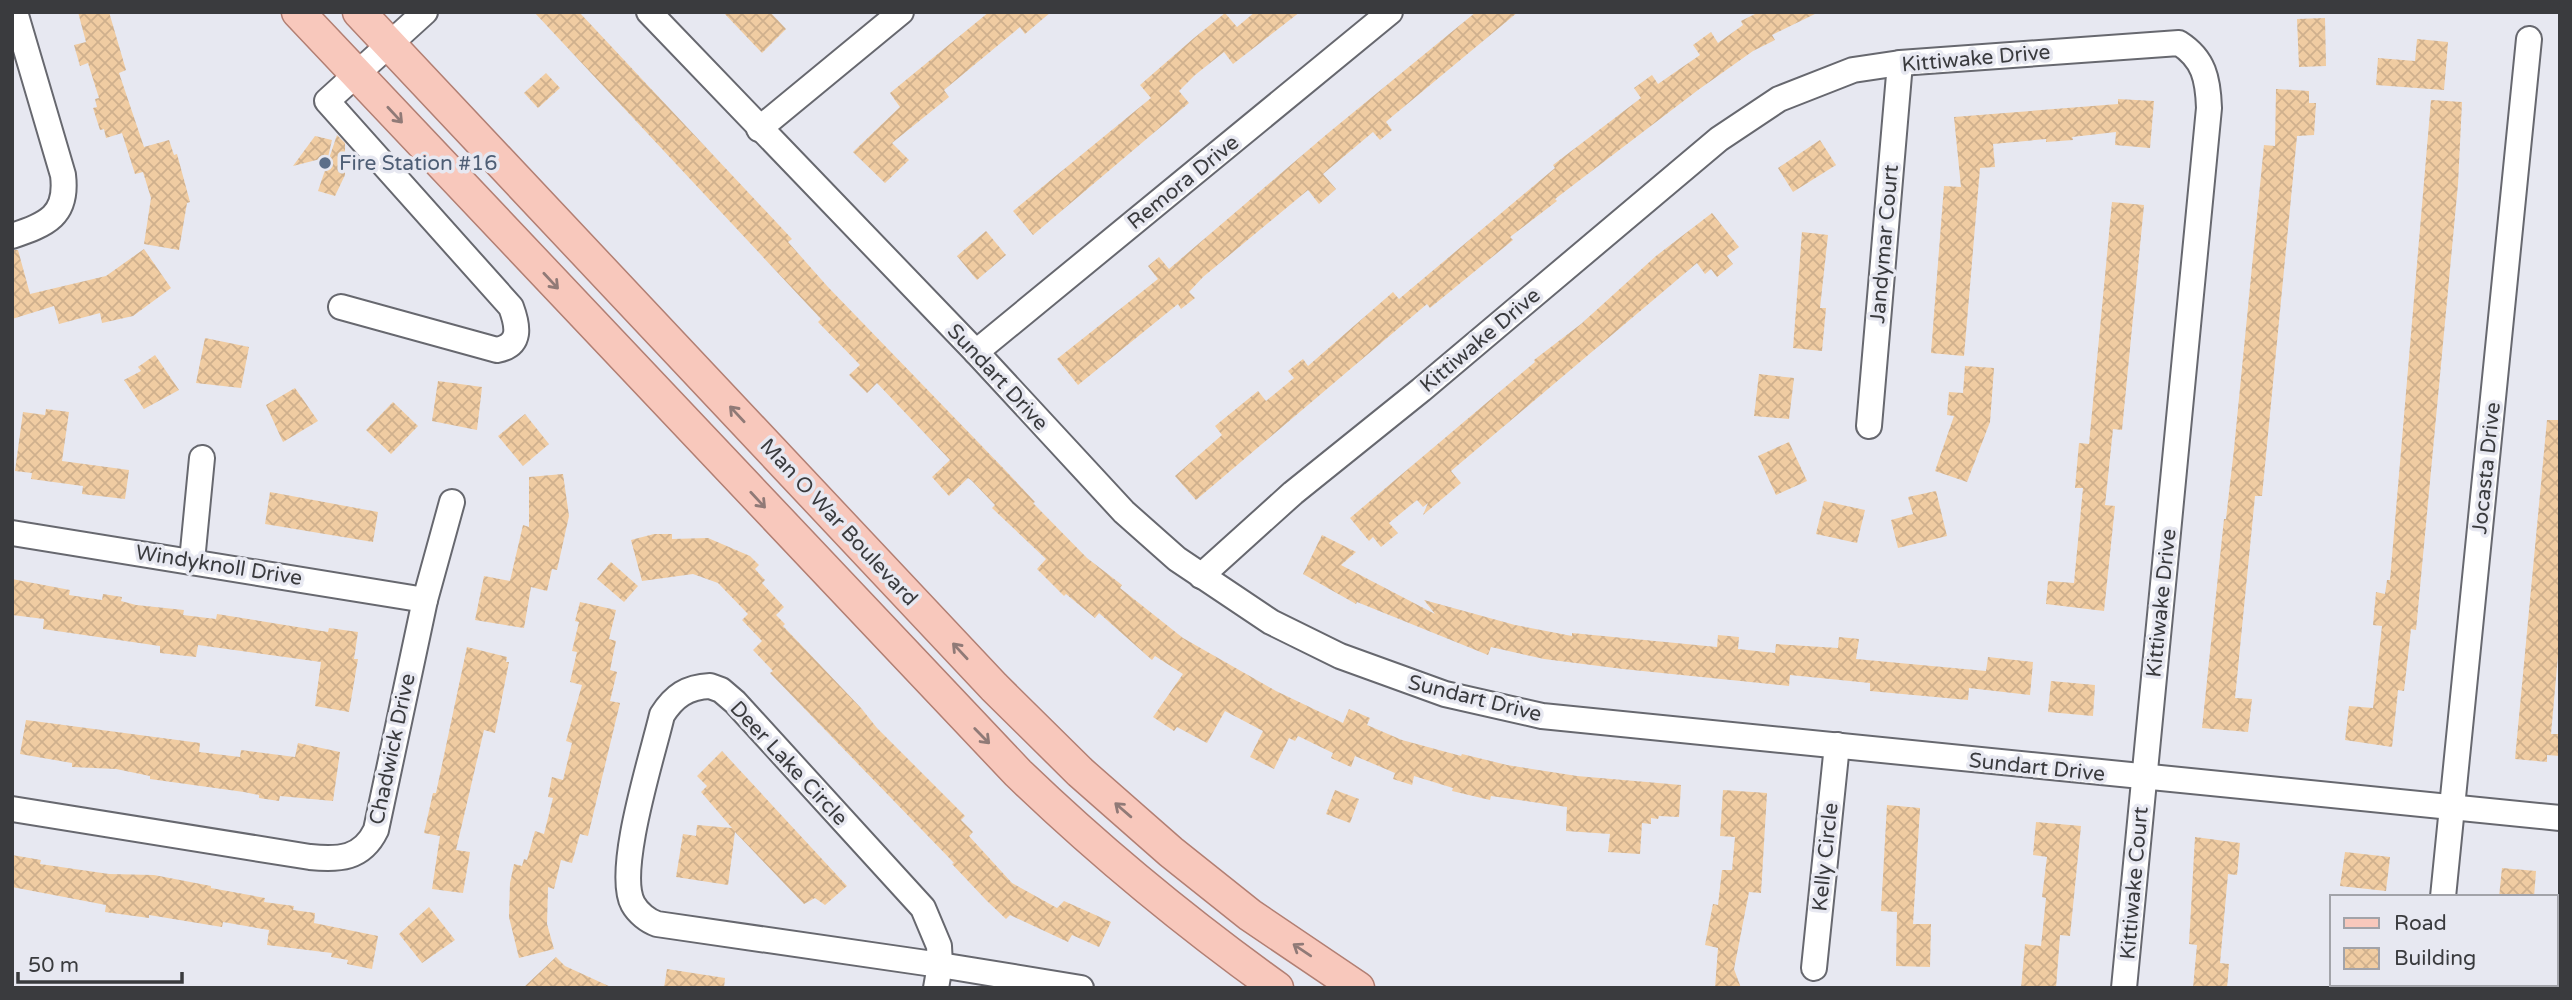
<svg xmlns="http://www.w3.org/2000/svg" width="2572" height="1000" viewBox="0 0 2572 1000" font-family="'Varela Round',sans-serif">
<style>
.building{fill:url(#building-cross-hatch)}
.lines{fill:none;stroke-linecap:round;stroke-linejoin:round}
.minor-casing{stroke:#67686f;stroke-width:28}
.major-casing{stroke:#b27f73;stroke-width:35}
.minor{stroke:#fff;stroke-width:24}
.major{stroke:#f8c8bc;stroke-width:32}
.oneway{stroke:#907a77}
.service-dot{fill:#5c6f8a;stroke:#e7e8f1;stroke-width:2.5}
.labels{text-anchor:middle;stroke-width:7;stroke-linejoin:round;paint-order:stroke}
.street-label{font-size:21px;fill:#3a3b3e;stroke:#e7e8f1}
.service-label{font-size:21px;fill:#4e5e75;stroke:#e7e8f1;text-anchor:start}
</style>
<defs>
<pattern id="building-cross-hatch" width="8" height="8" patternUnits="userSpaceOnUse" patternTransform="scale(1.75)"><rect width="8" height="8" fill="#f0cca2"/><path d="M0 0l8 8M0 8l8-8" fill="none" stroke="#cfb08d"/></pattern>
</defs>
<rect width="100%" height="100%" fill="#e7e8f1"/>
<g class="building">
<polygon points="78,12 109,12 126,70 119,73 144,147 169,140 174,155 177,154 190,202 187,203 179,250 144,244 151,198 143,172 135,174 122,133 106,138 104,129 100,130 93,108 97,107 95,99 99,98 88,63 80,66 74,45 86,42"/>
<polygon points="534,12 579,12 792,239 788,242 828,287 1006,471 1035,502 1033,503 1087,558 1122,585 1120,588 1183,638 1276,691 1343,723 1349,709 1370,718 1367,725 1402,740 1461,756 1462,754 1507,765 1577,776 1681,785 1679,817 1659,816 1658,819 1651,818 1651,824 1642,823 1640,854 1608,852 1610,834 1566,831 1567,807 1491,796 1490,800 1452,791 1453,788 1414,776 1412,785 1393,779 1395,773 1355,756 1351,767 1331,758 1333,753 1298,736 1295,741 1289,738 1274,769 1250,757 1263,731 1225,711 1207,743 1177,727 1174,731 1153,717 1183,674 1155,656 1152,660 1099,613 1095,618 1066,594 1064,596 1037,569 1046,559 992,508 995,505 971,480 968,478 949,496 932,477 950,460 877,383 867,393 849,375 860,365 818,322 821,319"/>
<polygon points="723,12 770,12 786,29 762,53"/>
<polygon points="989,12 1051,12 1025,34 1020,27 944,90 949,97 892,143 909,160 885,183 853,152 900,107 890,93"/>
<polygon points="1255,12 1300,12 1233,64 1224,52 1195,75 1179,91 1189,103 1033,235 1013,211 1151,98 1140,85 1194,38 1225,13 1237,27"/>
<polygon points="1476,12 1518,12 1388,120 1386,122 1392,130 1380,140 1373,132 1323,174 1336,189 1319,204 1308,190 1203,277 1189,292 1195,298 1181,309 1178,304 1078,385 1057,359 1158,279 1148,266 1159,257 1169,269 1327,134"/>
<polygon points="1759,12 1819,12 1772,35 1775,40 1753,51 1698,90 1555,199 1557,201 1510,237 1513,240 1430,308 1427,304 1196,500 1175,476 1222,435 1215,426 1258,391 1266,401 1294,378 1288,371 1303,359 1308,366 1393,292 1399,299 1555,168 1553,165 1641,98 1634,88 1652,75 1658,84 1700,55 1693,45 1711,32 1718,43 1743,25 1741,21"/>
<polygon points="2325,18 2326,66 2299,67 2297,19"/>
<polygon points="2417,39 2448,42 2444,90 2376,85 2378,58 2415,61"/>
<polygon points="546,73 560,88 538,108 524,93"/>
<polygon points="2276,89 2309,91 2309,103 2316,103 2314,135 2297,136 2262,496 2255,496 2235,698 2252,699 2248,732 2202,728 2224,519 2226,519 2234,449 2264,145 2275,146"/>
<polygon points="2118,99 2154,101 2150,148 2115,145 2116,132 2072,137 2073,140 2046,142 2046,139 1993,144 1995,167 1980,168 1964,356 1931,353 1944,186 1961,187 1954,117 2118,104"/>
<polygon points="2431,100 2462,102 2458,184 2416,630 2411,629 2404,691 2398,690 2392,747 2345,740 2349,706 2373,708 2382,626 2373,625 2376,592 2385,594 2387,580 2390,580"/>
<polygon points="337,135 345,143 345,175 335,196 318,191"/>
<polygon points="315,136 332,140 328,157 293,166"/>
<polygon points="1820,140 1836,165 1793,192 1778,168"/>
<polygon points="2112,202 2144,205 2122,430 2113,429 2105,505 2115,506 2104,611 2046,604 2048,581 2074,583 2083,488 2075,488 2079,443 2089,444"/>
<polygon points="1712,213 1739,247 1727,256 1733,264 1717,277 1711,269 1705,274 1697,263 1451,471 1461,483 1423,515 1428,503 1423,507 1417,500 1389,523 1398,533 1381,547 1373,537 1369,541 1350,518 1535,362 1534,360 1581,324 1656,256"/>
<polygon points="986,231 1006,255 977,280 957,256"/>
<polygon points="1802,232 1828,235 1820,308 1826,308 1822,351 1793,348"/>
<polygon points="144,249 171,288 133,316 102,323 100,313 59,324 54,306 12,319 12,250 18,250 30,294 106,276"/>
<polygon points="205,338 249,347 241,388 196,383"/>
<polygon points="155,355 179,390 144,409 124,380 141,371 138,367"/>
<polygon points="1965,366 1994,368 1990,422 1967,482 1935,471 1954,416 1947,415 1949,392 1963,393"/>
<polygon points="1759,374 1794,378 1789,419 1754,416"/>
<polygon points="438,381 482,387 477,430 432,421"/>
<polygon points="295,388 318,421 283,442 266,405"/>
<polygon points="393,402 418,426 391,454 366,430"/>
<polygon points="46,409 69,412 62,461 129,470 125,499 82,494 83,486 31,479 32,473 15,471 23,412 45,415"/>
<polygon points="525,414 549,444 523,466 498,436"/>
<polygon points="2547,420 2560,420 2560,633 2551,734 2560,734 2560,756 2547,755 2547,762 2515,759"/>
<polygon points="1789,442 1807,481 1776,495 1758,456"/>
<polygon points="563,474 569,516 557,570 552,569 547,591 531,587 524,628 475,620 484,576 510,581 523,525 529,527 529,477"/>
<polygon points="1936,491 1947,536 1898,548 1891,520 1913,514 1908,497"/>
<polygon points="270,492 378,512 373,542 265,524"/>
<polygon points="1824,501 1865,510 1857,543 1816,534"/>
<polygon points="654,534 672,534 672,539 708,538 750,556 759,565 755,569 765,580 762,583 784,607 776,615 785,624 783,626 861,708 877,728 965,816 961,820 973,832 969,836 1012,883 1057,908 1064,901 1111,922 1099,947 1072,935 1068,942 1010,915 1006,919 986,900 952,864 954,863 770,673 773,671 753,650 762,641 742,620 748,614 718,583 693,574 642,581 631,540"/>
<polygon points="1322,535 1356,552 1341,565 1435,614 1424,600 1515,625 1572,636 1572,633 1717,647 1718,635 1739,637 1738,649 1775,653 1776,644 1838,648 1839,637 1859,639 1856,659 1986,671 1988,657 2033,662 2030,695 1969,688 1968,700 1870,691 1870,683 1790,675 1789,686 1623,669 1544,659 1491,647 1488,655 1357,602 1356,604 1303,574"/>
<polygon points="611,562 638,586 624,602 597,579"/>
<polygon points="12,579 70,590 69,595 102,600 103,594 122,597 121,601 136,605 184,610 183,615 216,619 217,614 328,632 329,628 358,632 354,659 358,659 349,712 315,706 321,662 198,645 196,657 160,653 160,646 43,629 44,619 12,615"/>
<polygon points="580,602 616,610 609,639 616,641 610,670 617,672 610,701 620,703 588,836 580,834 572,863 561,860 554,889 548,887 547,924 554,949 519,958 509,917 510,883 514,864 522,866 524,859 527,860 535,831 544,834 553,798 548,797 552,777 563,780 572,743 566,741 582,685 570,682 577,652 572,651 579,622 575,621"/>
<polygon points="467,647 507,657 506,662 509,662 495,733 484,730 456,850 470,852 463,893 432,889 440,836 424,833 433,793 436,793"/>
<polygon points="2051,681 2095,685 2093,716 2048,712"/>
<polygon points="26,720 200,743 199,752 240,757 241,750 295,757 298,743 340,752 333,801 280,796 279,801 259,798 259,795 244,792 150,779 150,776 116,769 72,767 72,763 20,754"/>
<polygon points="722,751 847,886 825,905 815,898 804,904 735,832 728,885 676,877 683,834 696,836 697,825 732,828 701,792 707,786 697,776"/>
<polygon points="1335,790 1359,799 1350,823 1326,814"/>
<polygon points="1723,790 1767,793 1761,893 1749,892 1734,969 1741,988 1715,988 1718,948 1705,945 1713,904 1718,905 1722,870 1732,870 1735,837 1720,836"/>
<polygon points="1887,805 1920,808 1913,924 1931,924 1930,967 1896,966 1897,912 1881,911"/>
<polygon points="2036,822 2081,826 2070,936 2060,935 2056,988 2021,988 2025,944 2041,946 2046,898 2042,897 2047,857 2033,855"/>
<polygon points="2195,837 2240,843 2237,875 2228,874 2220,963 2229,964 2227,988 2193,988 2197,945 2189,944"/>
<polygon points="2345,852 2390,857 2386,891 2340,886"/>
<polygon points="12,855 41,860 40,864 109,874 154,875 211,886 211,888 265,898 264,902 294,906 293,910 315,913 314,923 378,936 372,969 347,964 348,960 331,957 332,953 267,945 269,930 223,922 222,927 149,915 149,918 105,912 106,905 12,887"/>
<polygon points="2502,868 2536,871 2534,897 2499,897"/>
<polygon points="429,907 455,940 422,963 399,934"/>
<polygon points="556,957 565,966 613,988 523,988"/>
<polygon points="667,969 725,978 724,988 664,988"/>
</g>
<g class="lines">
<g class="minor-casing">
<g id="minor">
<polyline points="649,12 976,352 1124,512 1177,559 1271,622 1340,656 1445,694 1542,716 2560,818"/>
<polyline points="759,129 901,12"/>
<path d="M 12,236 C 47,224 68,216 63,175 L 15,12"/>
<path d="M 341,307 L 497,350 C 522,345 518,326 511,307 L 327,101 L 425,12"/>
<polyline points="976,352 1390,12"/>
<polyline points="1869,426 1900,63"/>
<polyline points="12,533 425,600"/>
<polyline points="192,561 202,458"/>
<path d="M 1201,576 L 1293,493 L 1421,390 L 1719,139 L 1779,99 L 1853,70 L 1900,63 L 2179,43 C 2204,59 2208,79 2209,108 L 2124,988"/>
<path d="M 710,686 L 721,690 L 735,702 L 923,908 L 939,946 L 940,965 L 657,924 C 648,921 638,913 633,904 C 615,871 653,754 662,715 C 674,696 687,687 710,686 Z"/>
<path d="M 12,809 L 310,857 C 339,860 362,859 376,830 L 425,600 L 452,502"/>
<polyline points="2443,897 2529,39"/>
<polyline points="1814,968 1837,745"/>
<polyline points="936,988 940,965 1081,988"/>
<polyline points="2434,988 2435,984"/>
</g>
</g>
<g class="major-casing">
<g id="major">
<path d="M 298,12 L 1018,773 C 1099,851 1185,922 1277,988"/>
<polyline points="359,12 994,687 1080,772 1171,852 1250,915 1358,988"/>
</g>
</g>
<use href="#minor" class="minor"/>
<use href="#major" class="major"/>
</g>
<defs><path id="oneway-shaft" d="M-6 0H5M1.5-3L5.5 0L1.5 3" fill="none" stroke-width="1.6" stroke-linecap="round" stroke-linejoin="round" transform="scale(1.75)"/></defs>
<g class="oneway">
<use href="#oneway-shaft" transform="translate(395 115) rotate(47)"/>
<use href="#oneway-shaft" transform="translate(551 281) rotate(47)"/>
<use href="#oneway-shaft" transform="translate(737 414) rotate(-133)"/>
<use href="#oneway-shaft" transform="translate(758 500) rotate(47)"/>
<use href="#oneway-shaft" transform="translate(960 651) rotate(-133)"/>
<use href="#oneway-shaft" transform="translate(982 736) rotate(46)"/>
<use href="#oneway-shaft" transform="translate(1123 810) rotate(-139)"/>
<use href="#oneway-shaft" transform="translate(1302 950) rotate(-146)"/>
</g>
<circle class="service-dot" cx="325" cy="163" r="7"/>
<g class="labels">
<g class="street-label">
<text transform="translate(1976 58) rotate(-5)" y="7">Kittiwake Drive</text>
<text transform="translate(1183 182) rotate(-39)" y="7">Remora Drive</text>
<text transform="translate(1884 244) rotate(-85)" y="7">Jandymar Court</text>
<text transform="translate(1480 340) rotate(-40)" y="7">Kittiwake Drive</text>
<text transform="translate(998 377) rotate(47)" y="7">Sundart Drive</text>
<text transform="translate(2486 468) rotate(-84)" y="7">Jocasta Drive</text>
<text transform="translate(839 522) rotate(47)" y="7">Man O War Boulevard</text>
<text transform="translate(219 565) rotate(9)" y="7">Windyknoll Drive</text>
<text transform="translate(2161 603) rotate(-84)" y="7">Kittiwake Drive</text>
<text transform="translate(1475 698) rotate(14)" y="7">Sundart Drive</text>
<text transform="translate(392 749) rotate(-78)" y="7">Chadwick Drive</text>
<text transform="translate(789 763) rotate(47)" y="7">Deer Lake Circle</text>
<text transform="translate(2037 767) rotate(6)" y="7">Sundart Drive</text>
<text transform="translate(1825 857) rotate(-84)" y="7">Kelly Circle</text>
<text transform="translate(2134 883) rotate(-85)" y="7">Kittiwake Court</text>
</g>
<g class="service-label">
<text x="339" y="170">Fire Station #16</text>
</g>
</g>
<rect width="2572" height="1000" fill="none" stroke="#3a3b3e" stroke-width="28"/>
<rect x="2330" y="895" width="228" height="91" fill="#e7e8f1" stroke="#a2a3a9" stroke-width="2"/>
<rect x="2344" y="918" width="35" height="10" fill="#f8c8bc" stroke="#a2a3a9" stroke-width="2"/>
<text x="2394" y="930" font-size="21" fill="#3a3b3e">Road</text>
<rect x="2344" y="948" width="35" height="21" fill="url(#building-cross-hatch)" stroke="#a2a3a9" stroke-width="2"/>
<text x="2394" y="965" font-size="21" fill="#3a3b3e">Building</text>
<path d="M18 972v10h164v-10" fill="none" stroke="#3a3b3e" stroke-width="3.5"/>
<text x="28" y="972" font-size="21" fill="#3a3b3e" stroke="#e7e8f1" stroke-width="5" paint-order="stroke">50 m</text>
</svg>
